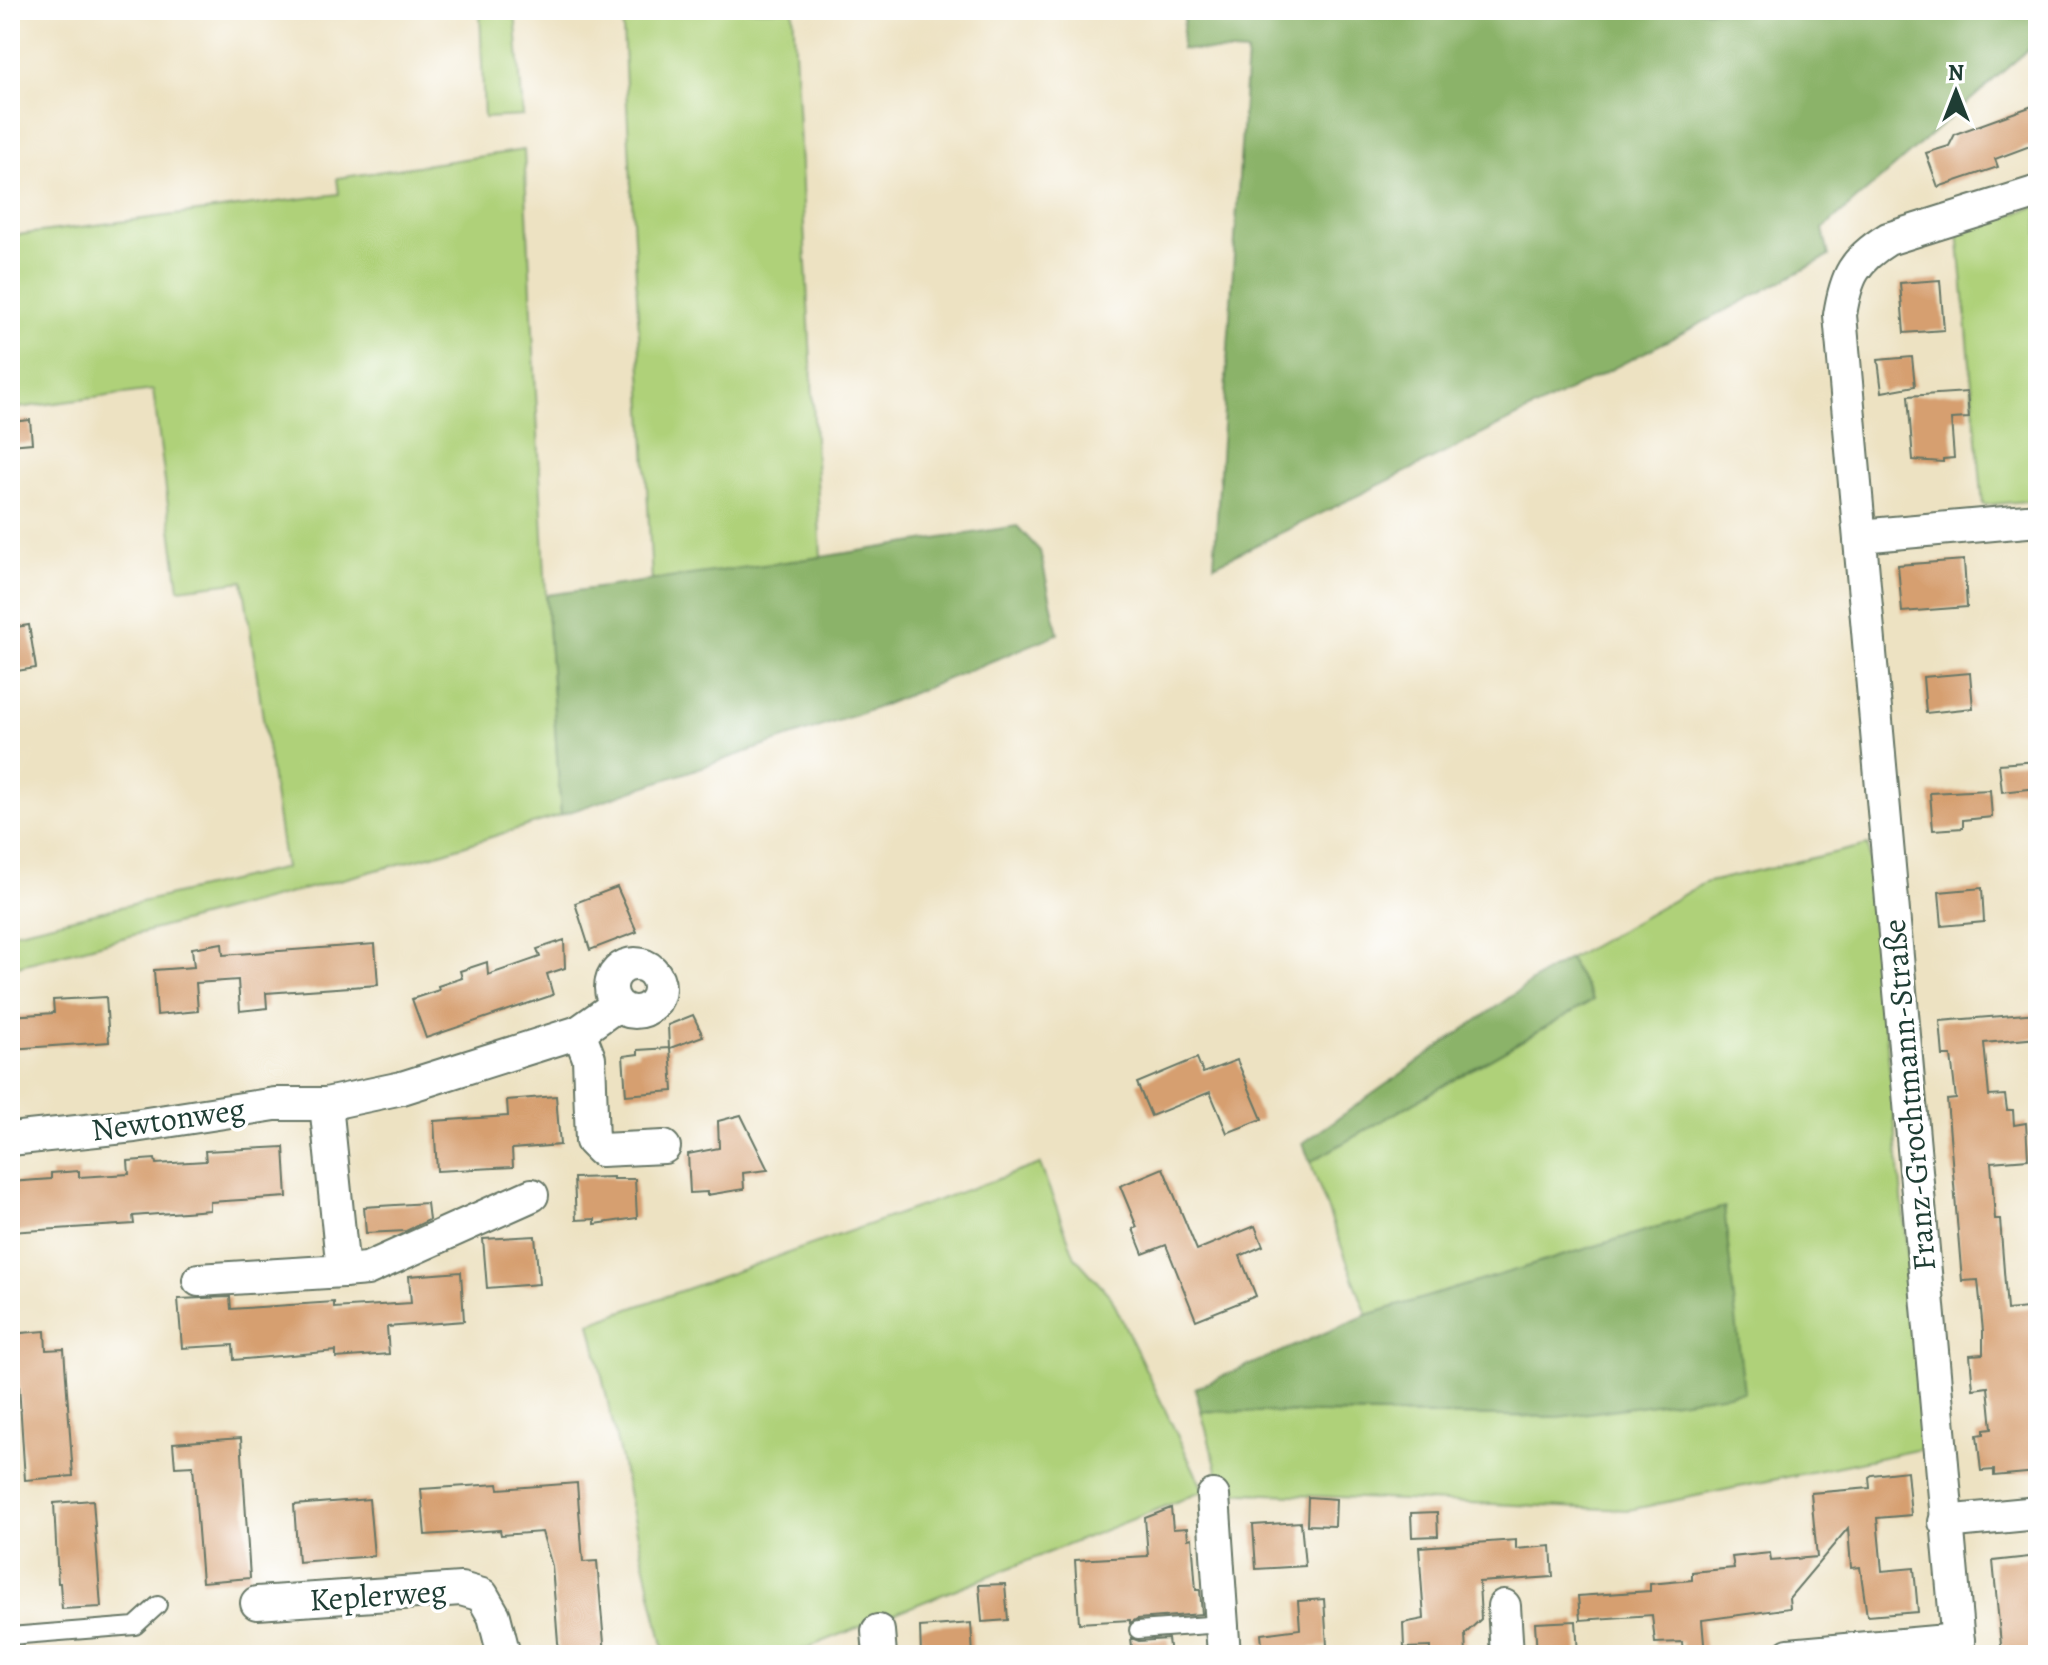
<svg xmlns="http://www.w3.org/2000/svg" width="2048" height="1665" viewBox="0 0 2048 1665" font-family="Alegreya,serif">
<style>
.green{fill:#afd179;stroke:#678756;stroke-width:2}
.forest{fill:#8bb369;stroke:#55784e;stroke-width:2}
.building{fill:#d69f6f}
.lines{fill:none;stroke-linecap:round;stroke-linejoin:round}
.lane-casing{stroke:#677766;stroke-width:20}
.street-casing{stroke:#677766;stroke-width:36}
.lane{stroke:#fff;stroke-width:16}
.street{stroke:#fff;stroke-width:32}
.labels{text-anchor:middle;stroke-width:7;stroke-linejoin:round;paint-order:stroke}
.street-label{font-size:32px;fill:#1f3d34;stroke:#fff}
</style>
<rect width="100%" height="100%" fill="#fff"/>
<filter id="ink" filterUnits="userSpaceOnUse"><feTurbulence type="fractalNoise" baseFrequency=".0125" numOctaves="2"/><feDisplacementMap in="SourceGraphic" scale="16" xChannelSelector="R" yChannelSelector="G"/><feConvolveMatrix kernelMatrix="1 2 1 2 8 2 1 2 1" color-interpolation-filters="sRGB"/></filter>
<filter id="wash" filterUnits="userSpaceOnUse"><feTurbulence type="fractalNoise" baseFrequency=".006" numOctaves="4" result="noise"/><feDisplacementMap in="SourceGraphic" scale="32" xChannelSelector="R" yChannelSelector="G"/><feGaussianBlur stdDeviation="1.8" result="paint"/><feColorMatrix in="noise" values="0 0 0 0 0 0 0 0 0 0 0 0 0 0 0 0 0 1.4 0 .05"/><feComposite in="paint" operator="in"/></filter>
<g filter="url(#wash)">
<rect width="100%" height="100%" fill="#ede2c2"/>
<g class="green">
<polygon points="480,10 515,10 523,116 484,118"/>
<polygon points="622,10 793,10 821,557 652,582"/>
<polygon points="524,150 546,595 561,815 444,852 10,968 10,933 285,868 243,581 179,589 153,390 10,409 10,236 339,194 337,178"/>
<polygon points="2038,206 2038,500 1983,505 1958,231"/>
<polygon points="1868,845 1926,1448 1629,1510 1223,1492 1201,1411 1559,1417 1724,1208 1367,1315 1310,1162 1593,1000 1569,959 1704,883"/>
<polygon points="1040,1164 1075,1257 1111,1297 1204,1491 789,1655 665,1655 590,1323"/>
</g>
<g class="forest">
<path d="M 1185,10 L 2038,10 L 2038,41 L 1823,229 L 1829,256 C 1627,364 1421,466 1214,565 L 1247,53 L 1181,49 Z"/>
<polygon points="1017,526 1040,551 1058,634 876,708 561,815 546,595 821,557"/>
<polygon points="1569,959 1593,1000 1310,1162 1303,1143 1547,971"/>
<polygon points="1724,1207 1744,1392 1559,1417 1201,1411 1195,1388 1367,1315"/>
</g>
<g id="blocks">
<g class="building">
<polygon points="2038,104 2038,143 1995,159 1998,167 1938,187 1926,153 1949,146 1955,134"/>
<polygon points="1940,280 1944,330 1904,333 1900,283"/>
<polygon points="1912,357 1915,386 1882,392 1878,360"/>
<polygon points="1967,392 1969,418 1951,419 1954,458 1943,459 1943,462 1913,460 1908,396"/>
<polygon points="30,420 32,443 10,445 10,422"/>
<polygon points="1964,560 1967,607 1902,612 1898,565"/>
<polygon points="29,625 36,668 10,672 10,628"/>
<polygon points="1970,673 1973,708 1926,713 1923,677"/>
<polygon points="2038,761 2038,788 2002,792 1999,764"/>
<polygon points="1990,790 1992,817 1963,820 1963,828 1933,830 1930,793"/>
<polygon points="617,887 637,932 590,950 575,903"/>
<polygon points="1982,888 1984,922 1942,926 1939,892"/>
<polygon points="564,940 565,968 547,974 553,995 426,1038 412,999 439,990 438,986 462,978 460,971 487,962 488,975 540,957 537,949"/>
<polygon points="222,943 223,955 375,944 378,985 266,993 267,1008 240,1011 238,980 196,983 198,1011 157,1015 154,970 194,967 192,948"/>
<polygon points="106,997 109,1042 10,1049 10,1016 54,1013 53,1000"/>
<polygon points="2038,1013 2038,1038 1984,1043 1989,1096 2005,1095 2007,1110 2013,1110 2014,1125 2026,1123 2028,1159 1991,1162 1995,1219 2000,1219 2007,1310 2038,1307 2038,1331 2034,1332 2038,1370 2038,1440 2035,1441 2037,1472 1994,1476 1994,1470 1981,1471 1977,1435 1984,1434 1984,1430 1992,1429 1988,1387 1973,1389 1970,1355 1983,1354 1983,1331 1978,1280 1962,1281 1947,1100 1956,1099 1951,1056 1943,1056 1940,1021"/>
<polygon points="693,1015 703,1036 670,1048 673,1091 626,1095 623,1056 638,1054 638,1050 669,1048 668,1025"/>
<polygon points="1197,1058 1203,1073 1237,1060 1262,1119 1227,1133 1210,1092 1151,1116 1137,1083"/>
<polygon points="556,1096 560,1145 512,1149 513,1167 437,1171 434,1121 508,1116 507,1100"/>
<polygon points="741,1115 768,1170 743,1173 744,1189 707,1195 707,1192 690,1193 688,1154 719,1148 718,1121"/>
<polygon points="284,1147 287,1197 210,1202 210,1210 133,1216 134,1224 10,1232 10,1182 51,1179 51,1173 79,1171 79,1177 129,1174 128,1161 155,1159 156,1164 206,1161 205,1151"/>
<polygon points="1163,1168 1197,1250 1255,1226 1263,1246 1240,1256 1256,1296 1196,1320 1166,1245 1143,1254 1133,1229 1137,1227 1120,1186"/>
<polygon points="613,1177 613,1179 635,1179 637,1218 595,1224 595,1219 576,1220 574,1178"/>
<polygon points="427,1203 429,1220 406,1231 366,1233 364,1207"/>
<polygon points="535,1236 539,1284 487,1288 483,1239"/>
<polygon points="461,1272 464,1321 387,1327 389,1354 336,1358 336,1351 234,1360 233,1345 182,1348 178,1299 230,1297 231,1309 334,1302 334,1308 411,1303 409,1276"/>
<polygon points="45,1331 46,1350 64,1349 73,1476 25,1480 17,1353 10,1353 10,1334"/>
<polygon points="241,1438 250,1578 202,1582 193,1466 175,1467 173,1443"/>
<polygon points="1907,1471 1911,1515 1877,1518 1882,1571 1914,1568 1918,1612 1867,1616 1860,1567 1851,1568 1848,1528 1789,1598 1790,1608 1702,1620 1705,1655 1683,1655 1682,1642 1655,1643 1652,1615 1580,1620 1578,1596 1650,1591 1650,1584 1692,1580 1692,1572 1734,1568 1732,1557 1770,1553 1771,1561 1817,1557 1811,1493 1870,1488 1869,1477 1872,1475"/>
<polygon points="577,1483 583,1562 597,1561 605,1655 559,1655 552,1566 542,1532 501,1535 500,1530 425,1535 421,1489 498,1484 499,1489"/>
<polygon points="1308,1497 1336,1499 1335,1526 1307,1525"/>
<polygon points="369,1499 374,1556 298,1562 294,1505"/>
<polygon points="93,1500 101,1607 62,1609 60,1583 58,1583 54,1503"/>
<polygon points="1171,1508 1173,1529 1187,1528 1188,1539 1192,1538 1196,1590 1200,1590 1202,1614 1137,1619 1130,1623 1130,1620 1079,1623 1075,1560 1148,1556 1145,1518"/>
<polygon points="1437,1512 1438,1536 1412,1537 1411,1513"/>
<polygon points="1301,1522 1305,1566 1256,1569 1253,1525"/>
<polygon points="1516,1540 1516,1549 1551,1546 1553,1577 1479,1582 1481,1619 1465,1634 1466,1655 1431,1655 1431,1647 1404,1648 1403,1623 1424,1619 1419,1547"/>
<polygon points="2038,1556 2038,1655 2002,1655 1993,1561"/>
<polygon points="1005,1584 1008,1620 982,1622 979,1585"/>
<polygon points="1324,1599 1327,1646 1303,1648 1303,1655 1263,1655 1261,1634 1300,1629 1298,1601"/>
<polygon points="1576,1621 1578,1655 1537,1655 1535,1623"/>
<polygon points="971,1623 973,1655 921,1655 920,1627"/>
<polygon points="1131,1638 1139,1641 1168,1639 1170,1655 1133,1655"/>
</g>
</g>
</g>
<g filter="url(#ink)">
<use href="#blocks" fill-opacity="0" stroke="#677766" stroke-width="2"/>
<g class="lines">
<g class="lane-casing">
<g id="lane">
<polyline points="1138,1630 1222,1624"/>
<polyline points="10,1636 135,1626 158,1605"/>
</g>
</g>
<g class="street-casing">
<g id="street">
<polyline points="1860,536 2038,520"/>
<circle cx="635" cy="988" r="24"/>
<polyline points="579,1032 589,1058 592,1141 601,1150 664,1147"/>
<polyline points="10,1139 134,1126 275,1104 326,1104 402,1088 579,1032 617,1005"/>
<polyline points="343,1271 367,1269 532,1195"/>
<polyline points="199,1280 343,1271 326,1104"/>
<polyline points="1213,1496 1224,1655"/>
<polyline points="1945,1522 2038,1513"/>
<polyline points="257,1603 461,1589 482,1595 494,1616 504,1655"/>
<polyline points="1504,1606 1507,1655"/>
<polyline points="878,1631 880,1655"/>
<polyline points="1789,1655 1958,1640"/>
<path d="M 1959,1655 C 1916,1209 1881,762 1840,315 C 1846,276 1854,260 1888,239 L 2038,192"/>
</g>
</g>
<use href="#lane" class="lane"/>
<use href="#street" class="street"/>
</g>
</g>
<g class="labels">
<g class="street-label">
<text transform="translate(1909 1095) rotate(-95)" y="11">Franz-Grochtmann-Straße</text>
<text transform="translate(168 1119) rotate(-8)" y="11">Newtonweg</text>
<text transform="translate(378 1595) rotate(-4)" y="11">Keplerweg</text>
</g>
</g>
<rect width="2048" height="1665" fill="none" stroke="#fff" stroke-width="40"/>
<g transform="translate(1956 92)" stroke="#ffffff" stroke-width="6" paint-order="stroke">
<path d="M0-6L14 30L0 20L-14 30Z" fill="#1f3d34"/>
<text y="-12" font-size="22" font-weight="bold" text-anchor="middle" fill="#1f3d34">N</text>
</g>
</svg>
